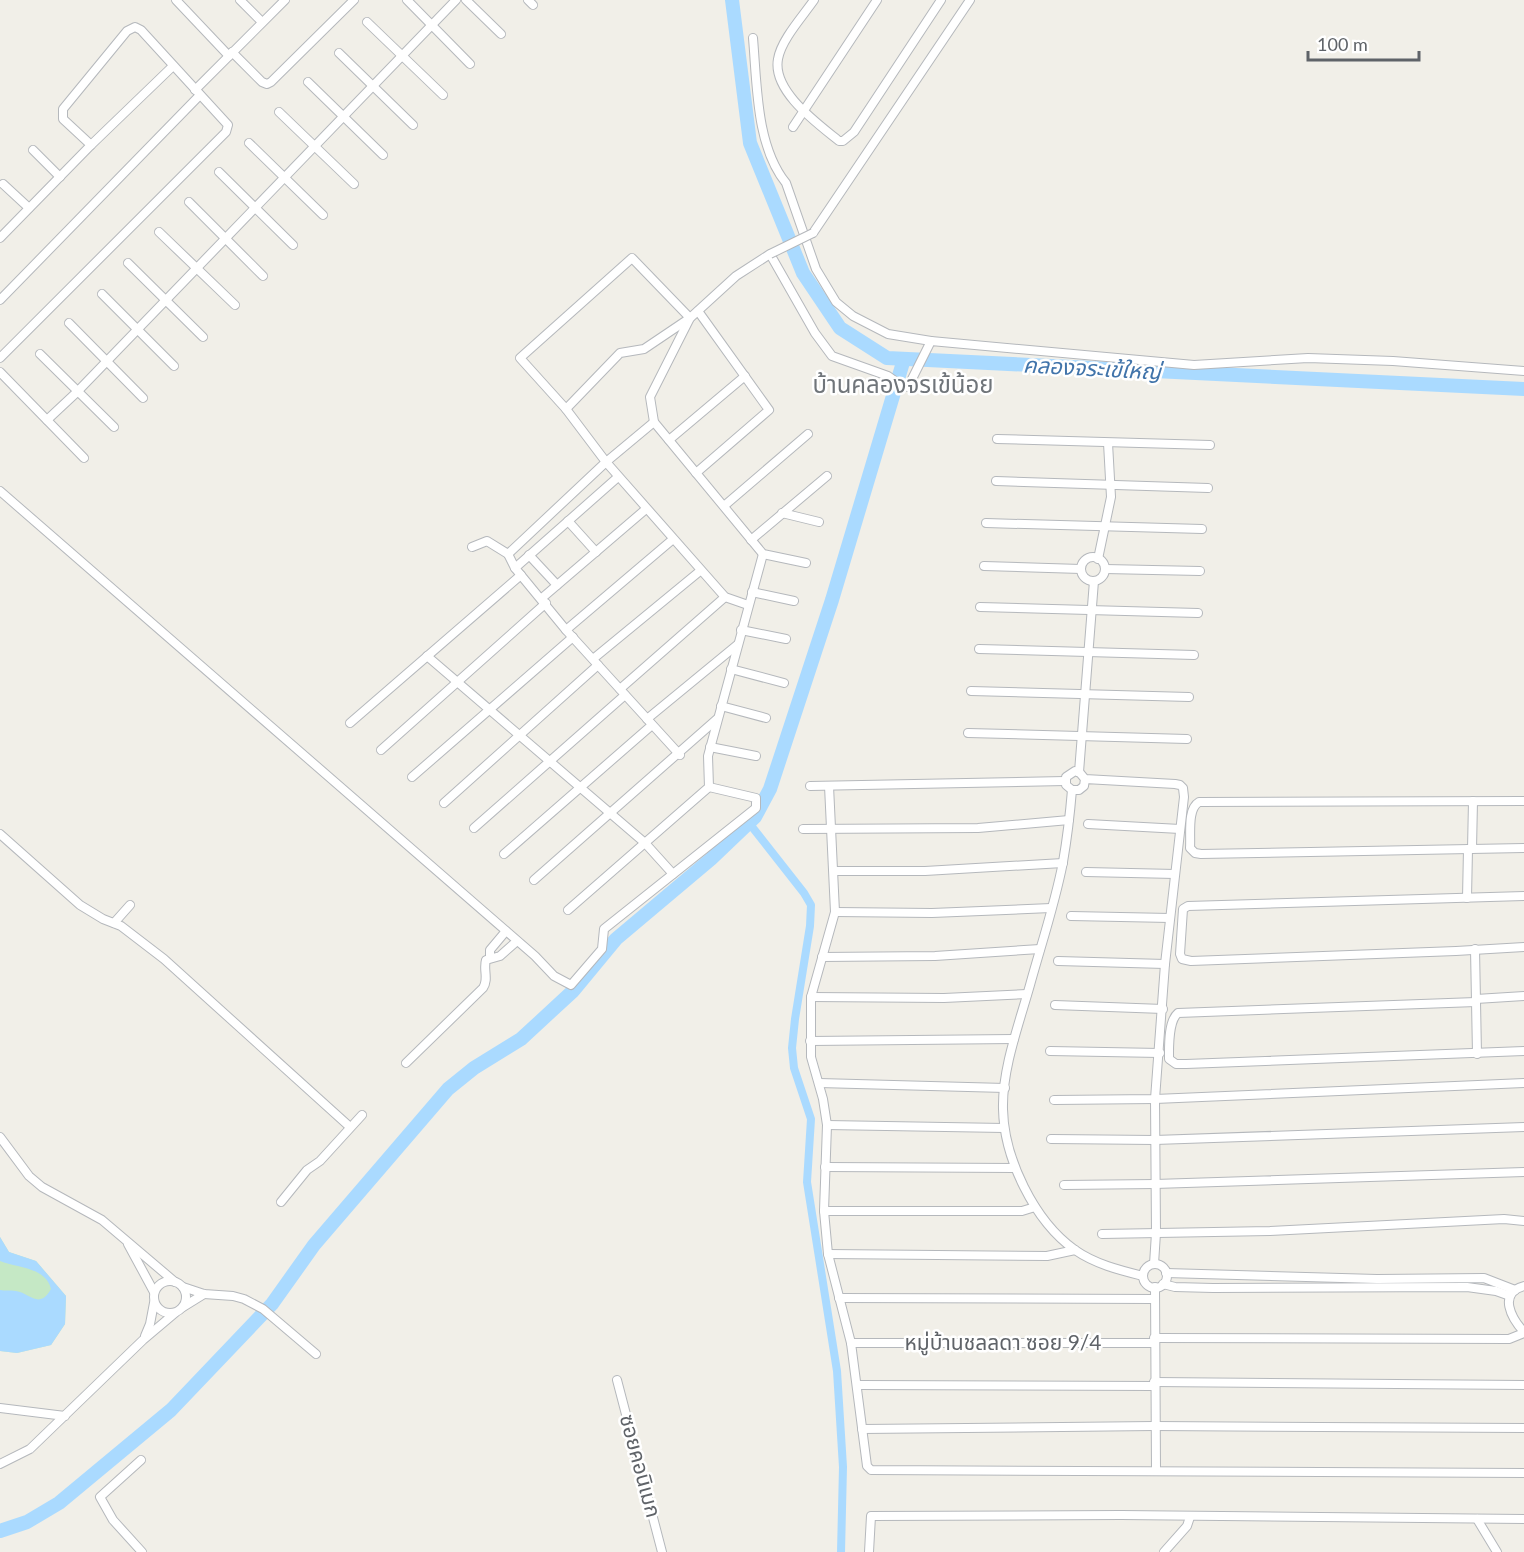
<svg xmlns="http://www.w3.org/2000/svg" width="1524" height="1552" viewBox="0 0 1524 1552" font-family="Lato,'Noto Sans Thai',sans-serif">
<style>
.green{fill:#c5e8c5}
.water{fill:#aadaff}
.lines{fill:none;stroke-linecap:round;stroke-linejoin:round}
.canal{stroke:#aadaff;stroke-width:8}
.river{stroke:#aadaff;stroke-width:14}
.minor-casing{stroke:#b5b8bc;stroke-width:10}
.minor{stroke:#fff;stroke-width:8}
.minor-bridge-casing{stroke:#b5b8bc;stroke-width:10;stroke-linecap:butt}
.minor-bridge{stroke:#fff;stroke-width:8}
.labels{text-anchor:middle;stroke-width:5;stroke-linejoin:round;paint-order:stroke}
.street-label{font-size:21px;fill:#5f6368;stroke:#fff}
.water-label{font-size:22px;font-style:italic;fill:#4174aa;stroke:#fff}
.quarter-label{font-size:24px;fill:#70757a;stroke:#fff}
</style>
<rect width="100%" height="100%" fill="#f1efe8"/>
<polygon class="green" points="0,1237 9,1252 36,1261 66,1296 65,1324 51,1345 17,1353 0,1351"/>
<path class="water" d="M 0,1237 L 9,1252 L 36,1261 L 66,1296 L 65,1324 L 51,1345 L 17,1353 L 0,1351 L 0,1290 C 5,1291 10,1290 16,1291 C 30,1293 39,1310 51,1289 C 46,1267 17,1268 0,1261 Z"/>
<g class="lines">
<polyline class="canal" points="749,823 804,893 811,905 810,926 795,1019 792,1048 794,1068 811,1119 807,1182 837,1371 843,1467 841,1552"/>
<g class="river">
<polyline points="732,0 750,143 803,273 840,328 887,358 1524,389"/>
<polyline points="0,1531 27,1522 59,1503 171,1410 272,1304 314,1245 448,1089 474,1068 521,1039 573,991 616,939 711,859 755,817 770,789 832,600 904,359"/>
</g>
<g class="minor-casing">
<g id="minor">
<polyline points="176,0 229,56"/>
<polyline points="240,0 262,22"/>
<polyline points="407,0 470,64"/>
<polyline points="466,0 501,34"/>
<polyline points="528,0 533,5"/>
<path d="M 814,0 C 803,16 781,40 778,59 C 772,91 817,123 839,141 L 843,141 L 854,132 L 941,0"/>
<polyline points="367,22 443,95"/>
<path d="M 753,38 C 757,84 756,146 786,183 L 816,269 L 836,302 L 853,316 L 888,334 L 931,341"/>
<polyline points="232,52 262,82 267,84 271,82 354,0"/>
<polyline points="339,53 413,125"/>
<polyline points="308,82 383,155"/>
<polyline points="195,90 285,0"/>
<polyline points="279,112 354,184"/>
<polyline points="793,127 877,0"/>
<polyline points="249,143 323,215"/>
<polyline points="33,150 60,177"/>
<polyline points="219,172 293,245"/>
<polyline points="3,184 29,208"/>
<polyline points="189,202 263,276"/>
<polyline points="159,232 235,305"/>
<polyline points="813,233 970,0"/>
<polyline points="0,238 91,145 173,66"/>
<polygon points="632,258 690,318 644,349 620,353 566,409 520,358"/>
<polyline points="128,263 203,337"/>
<polyline points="102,294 174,366"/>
<polyline points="0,300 200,95"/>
<polyline points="69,323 143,398"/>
<polyline points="40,354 114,427"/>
<polyline points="0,358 226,132 228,125 141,30 135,27 127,31 63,109 63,119 91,145"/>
<polyline points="0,372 84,458"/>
<polyline points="47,420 77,392 456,0"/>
<polyline points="654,422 606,462 725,597 748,605"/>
<polyline points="997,439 1210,445"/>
<polyline points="669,440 745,376"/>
<polyline points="696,473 769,410 698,311"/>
<polyline points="996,481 1208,488"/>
<polyline points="0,491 535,956 554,976 571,985 602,949 604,929 756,808 756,798 709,787"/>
<polyline points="724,506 808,434"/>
<polyline points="782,513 819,522"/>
<polyline points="568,521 596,552"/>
<polyline points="986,523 1202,529"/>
<polyline points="751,540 827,476"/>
<polyline points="472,547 487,541 508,554 606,462 566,409"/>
<polyline points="508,554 515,568 566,630 680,755"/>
<polyline points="529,555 557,585"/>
<circle cx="1093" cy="569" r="12"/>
<polyline points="1098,559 1111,497 1108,443"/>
<polyline points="806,563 763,554 654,422 650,397 690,318 736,276 770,254 815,333 832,356 888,376 895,381 908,387 931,341 1194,365 1308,358 1393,361 1524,371"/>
<polyline points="984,566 1081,569"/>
<polyline points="515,568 618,477"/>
<polyline points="1105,569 1200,571"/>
<polyline points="752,592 794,601"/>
<polyline points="542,598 646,509"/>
<polyline points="980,607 1198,613"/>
<polyline points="566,630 672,540"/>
<polyline points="741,630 786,639"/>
<polyline points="979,649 1194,655"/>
<polyline points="427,656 645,843 673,874"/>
<polyline points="593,659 700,571"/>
<polyline points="731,669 784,683"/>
<polyline points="620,689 725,597"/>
<polyline points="971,691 1189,697"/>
<polyline points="721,706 766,718"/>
<polyline points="647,719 737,645"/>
<polyline points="350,723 521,575"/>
<polyline points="968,733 1187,739"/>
<polyline points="710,747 756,756"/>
<polyline points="381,750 546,603"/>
<polyline points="1079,772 1094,581"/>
<polyline points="412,777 573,637"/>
<polyline points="1085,779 1084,786 1079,790 1072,790 1066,785 1066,777 1075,771 1080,773 1085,779 1175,784 1180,785 1183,788 1184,797 1165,964 1155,1099 1156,1233 1154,1264"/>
<polyline points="810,786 1065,781"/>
<polyline points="829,786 835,912 811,997 811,1057 823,1099 827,1125 824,1211 828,1254 851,1343 867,1466 871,1470 1524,1473"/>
<path d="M 1072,790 C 1070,814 1067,839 1063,862 C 1055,904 1041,945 1030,985 C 1019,1024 1002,1069 1003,1109 C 1004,1158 1034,1221 1075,1250 C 1095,1264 1119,1270 1143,1276"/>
<path d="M 1524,801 L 1199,802 C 1187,809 1191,834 1190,848 L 1195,853 L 1201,854 L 1524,848"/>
<polyline points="444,803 598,665"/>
<polyline points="1088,824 1180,829"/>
<polyline points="474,828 625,695"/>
<polyline points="803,829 978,828 1069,820"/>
<polyline points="0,834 80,905 103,919 121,926 164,959 350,1127"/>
<polyline points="1472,849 1473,801"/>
<polyline points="504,854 652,725"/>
<polyline points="834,871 925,871 1063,863"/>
<polyline points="1086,872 1175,874"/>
<polyline points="534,880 717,719"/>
<polyline points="1524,896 1188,906 1183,909 1180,954 1182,959 1191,961 1456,951 1524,947"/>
<polyline points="1467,898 1468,849"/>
<polyline points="568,910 709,787 708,756 763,554"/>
<polyline points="835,912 932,913 1051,908"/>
<polyline points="1071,916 1170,918"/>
<polyline points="114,923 130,905"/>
<polyline points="1475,949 1477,1054"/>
<polyline points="822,957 935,956 1040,949"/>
<polyline points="490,958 490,950 506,931"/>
<polyline points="1058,961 1165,964"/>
<polyline points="811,997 944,998 1027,994"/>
<polyline points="1476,999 1524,996"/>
<path d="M 1476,1002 L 1178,1013 C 1168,1021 1169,1047 1169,1059 L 1176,1064 L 1186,1064 L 1524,1051"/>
<polyline points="1055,1005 1163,1009"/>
<polyline points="810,1041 1014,1039"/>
<polyline points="1050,1051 1160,1053"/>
<path d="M 406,1063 L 483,988 C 489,979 483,970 486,960 L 500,956 L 517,941"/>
<polyline points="819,1083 1005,1088"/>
<polyline points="1054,1100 1155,1099 1524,1083"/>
<polyline points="827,1125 1004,1128"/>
<polyline points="0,1137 29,1176 42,1187 102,1220 175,1282"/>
<polyline points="1051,1139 1155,1140 1524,1127"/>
<polyline points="825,1167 1015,1168"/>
<polyline points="1064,1185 1155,1184 1524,1172"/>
<polyline points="281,1202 307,1170 320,1161 362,1115"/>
<polyline points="824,1211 1022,1211 1035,1207"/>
<polyline points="1102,1234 1270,1231 1504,1219 1524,1221"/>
<polyline points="128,1244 154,1292"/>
<polyline points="828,1254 1047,1256 1075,1250"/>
<circle cx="1155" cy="1276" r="12"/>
<polyline points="1166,1273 1377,1279 1484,1278 1515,1290"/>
<circle cx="170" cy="1297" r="16"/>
<polyline points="1163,1284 1175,1287 1213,1288 1467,1287 1496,1291 1510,1296"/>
<path d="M 1524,1286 C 1497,1293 1512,1319 1524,1332"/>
<polyline points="183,1287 204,1294 233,1296 244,1299 263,1309 316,1354"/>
<polyline points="1155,1287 1156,1471"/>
<polyline points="839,1298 1154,1299"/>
<polyline points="183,1307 204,1294"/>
<polyline points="145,1336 150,1324 154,1303"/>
<polyline points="1154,1338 1509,1339 1524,1333"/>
<polyline points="851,1343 1154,1343"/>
<polyline points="617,1380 662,1552"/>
<polyline points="1154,1382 1524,1385"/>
<polyline points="858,1385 1154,1386"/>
<polyline points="0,1408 65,1416"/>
<polyline points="862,1429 1154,1426 1524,1428"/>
<polyline points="141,1460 100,1497 113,1520 142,1552"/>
<polyline points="0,1464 30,1449 143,1340 175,1313"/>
<polyline points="1477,1519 1497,1552"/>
<polyline points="869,1552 871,1516 1121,1515 1524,1519"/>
<polyline points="1164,1552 1187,1526 1190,1517"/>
</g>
</g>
<use href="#minor" class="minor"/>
<g class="minor-bridge-casing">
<polyline id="minor-bridge" points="770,254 813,233"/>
</g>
<use href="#minor-bridge" class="minor-bridge"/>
</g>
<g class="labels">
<g class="street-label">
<text x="1003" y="1350">หมู่บ้านชลลดา ซอย 9/4</text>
<text transform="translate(640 1466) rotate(75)" y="7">ซอยคอนิเมก</text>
</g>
<g class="water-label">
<text transform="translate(1092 368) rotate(3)" y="8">คลองจระเข้ใหญ่</text>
</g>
<g class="quarter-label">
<text x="903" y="393">บ้านคลองจรเข้น้อย</text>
</g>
</g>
<path d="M1308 51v9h111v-9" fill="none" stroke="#5f6368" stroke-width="3"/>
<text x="1317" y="51" font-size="18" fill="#5f6368" stroke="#ffffff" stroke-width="4.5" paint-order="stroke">100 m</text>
</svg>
